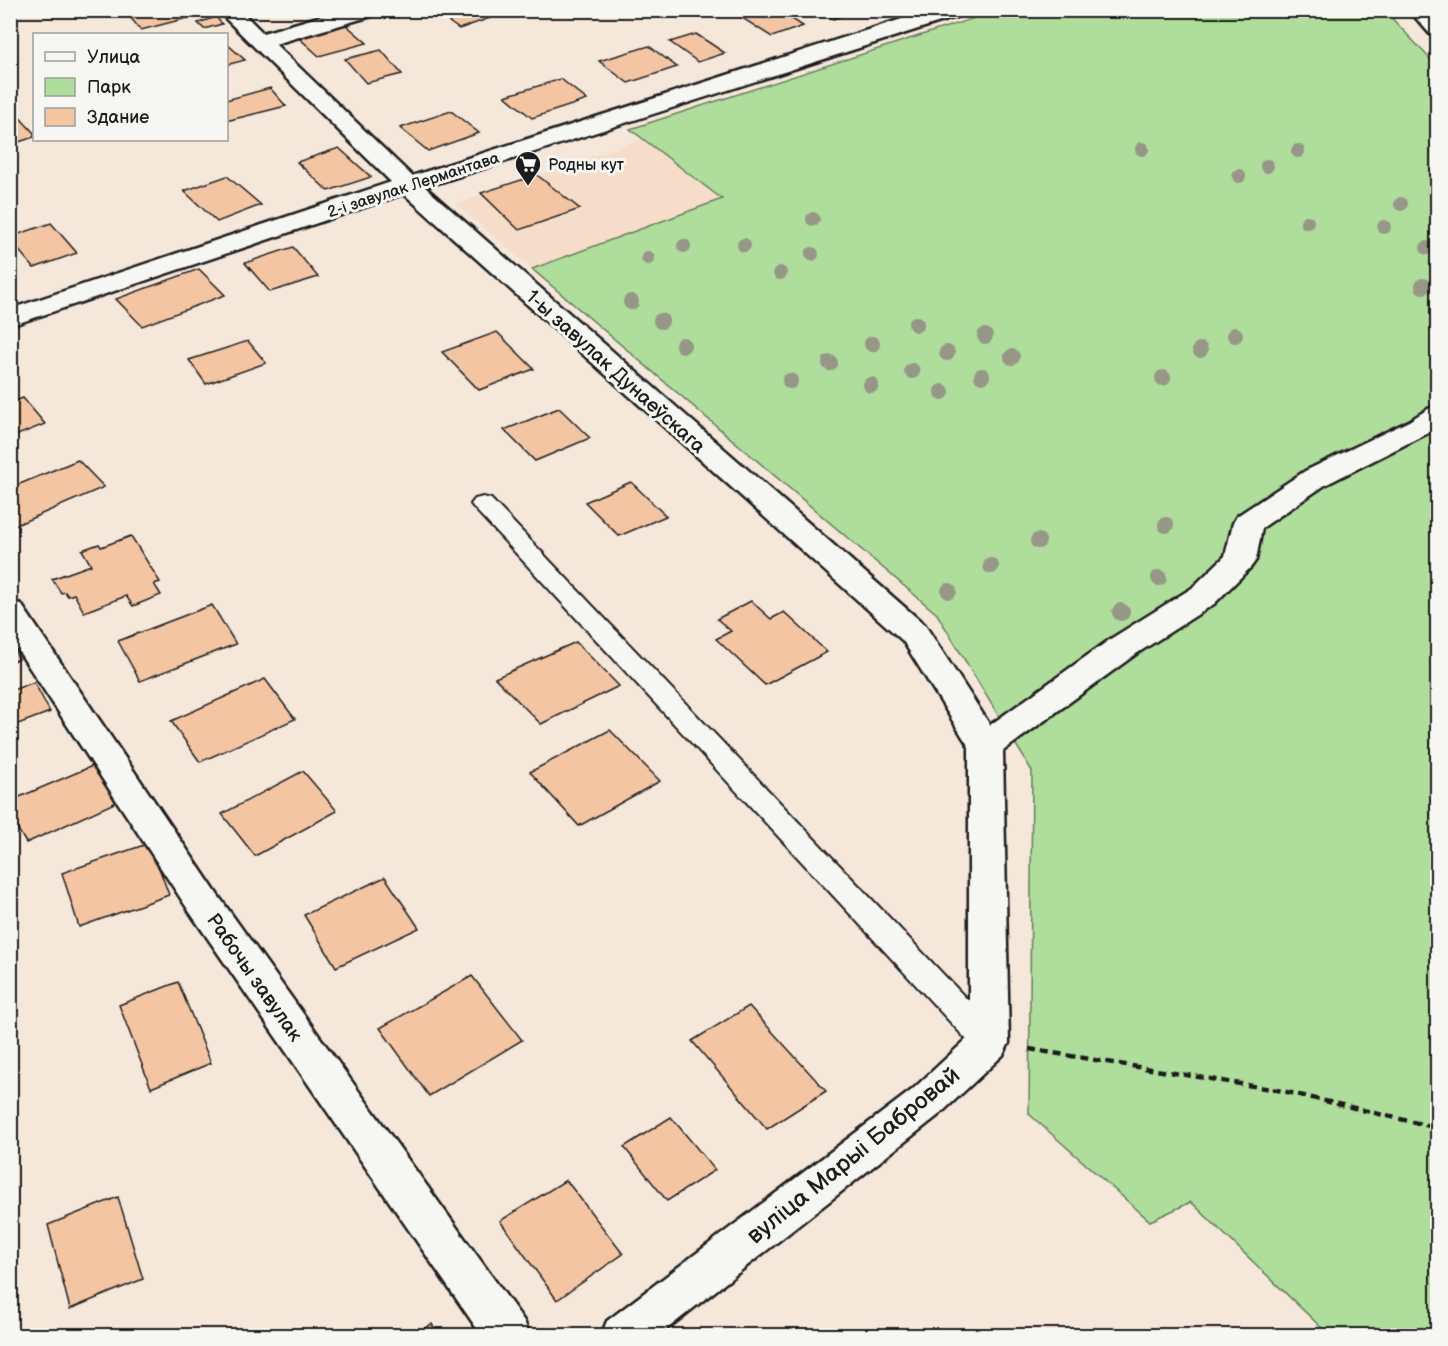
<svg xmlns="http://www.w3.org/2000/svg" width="1448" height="1346" viewBox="0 0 1448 1346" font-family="'Balsamiq Sans',sans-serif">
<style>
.built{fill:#f5ddca}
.green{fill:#afdd9c;stroke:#667c5c;stroke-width:1.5}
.building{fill:#f4c5a3;stroke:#1c1c1c;stroke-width:1.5}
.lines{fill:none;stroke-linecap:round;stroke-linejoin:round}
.lane-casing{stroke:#1c1c1c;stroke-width:4}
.street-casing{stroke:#1c1c1c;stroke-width:5}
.path{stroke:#1c1c1c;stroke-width:4.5;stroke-dasharray:8 5;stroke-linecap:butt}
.lane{fill:#f6f6f2;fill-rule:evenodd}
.street{fill:#f6f6f2;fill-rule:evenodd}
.tree{fill:#969786}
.labels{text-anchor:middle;stroke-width:6;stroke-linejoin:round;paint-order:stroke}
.far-poi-label{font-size:16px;fill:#1c1c1c;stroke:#f6f6f2;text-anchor:start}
.far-street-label{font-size:16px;fill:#1c1c1c;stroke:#f6f6f2}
.street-label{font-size:20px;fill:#1c1c1c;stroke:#f6f6f2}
.near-street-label{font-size:24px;fill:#1c1c1c;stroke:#f6f6f2}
</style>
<rect width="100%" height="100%" fill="#f5e7da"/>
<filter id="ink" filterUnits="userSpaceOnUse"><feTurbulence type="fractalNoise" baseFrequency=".0167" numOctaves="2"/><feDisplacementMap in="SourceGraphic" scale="12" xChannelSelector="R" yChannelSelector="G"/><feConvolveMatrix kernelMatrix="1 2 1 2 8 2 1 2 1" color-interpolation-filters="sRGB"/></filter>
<g filter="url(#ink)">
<polygon class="built" points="642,139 723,199 532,269 456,204"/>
<polygon class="green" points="996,11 1385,11 1437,66 1437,1335 1329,1335 1191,1202 1150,1221 1029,1114 1032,771 937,614 532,269 722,199 630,129"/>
<g class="building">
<polygon points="146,10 195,10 199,15 141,30 128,15"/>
<polygon points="432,10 504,10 507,12 459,29"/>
<polygon points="747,10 778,10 803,26 772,37 736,14"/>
<polygon points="819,10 859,10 833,19"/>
<polygon points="216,17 222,24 204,29 198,23"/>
<polygon points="345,24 367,43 319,56 298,37"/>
<polygon points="696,34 725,53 698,62 670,42"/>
<polygon points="226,44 227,44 245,60 226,65"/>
<polygon points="649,46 677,67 628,83 599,61"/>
<polygon points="381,50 402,74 366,83 345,59"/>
<polygon points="561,79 587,100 532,118 505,96"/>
<polygon points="270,88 286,106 226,121 226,100"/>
<polygon points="11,108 34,133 34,137 10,145"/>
<polygon points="451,111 479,133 428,151 400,128"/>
<polygon points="339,148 371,177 328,191 297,162"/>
<polygon points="537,175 580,209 519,230 481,193"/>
<polygon points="227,176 261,205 217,222 184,191"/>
<polygon points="51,223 77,253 34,268 10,240 10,237"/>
<polygon points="293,247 318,277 270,292 245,263"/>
<polygon points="199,269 225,295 142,326 116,299"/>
<polygon points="497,332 534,369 479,390 442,352"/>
<polygon points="248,341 266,363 206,384 189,360"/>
<polygon points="23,398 45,424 10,438 10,403"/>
<polygon points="559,408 590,438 535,461 504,430"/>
<polygon points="78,460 104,487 16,525 10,518 10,488"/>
<polygon points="631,482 666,516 619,536 585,502"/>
<polygon points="131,536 160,582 154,584 161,595 133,606 126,596 84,612 74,594 68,596 65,592 61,593 52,579 91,565 82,550 99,544 101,547"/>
<polygon points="751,601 771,619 784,612 827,652 765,685 716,639 731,631 717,619"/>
<polygon points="212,605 236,644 140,681 118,641"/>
<polygon points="576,642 619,686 541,724 495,678"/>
<polygon points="10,643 19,659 10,662"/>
<polygon points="265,679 295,719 200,762 171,721"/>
<polygon points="34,682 50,712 10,727 10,691"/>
<polygon points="610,730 660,781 579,826 530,772"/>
<polygon points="97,764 119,801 26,843 10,816 10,801"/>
<polygon points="303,771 337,811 255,856 222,814"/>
<polygon points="150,843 169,895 79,927 62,873"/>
<polygon points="385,877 419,928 336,967 304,915"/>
<polygon points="472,976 522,1040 429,1096 380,1028"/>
<polygon points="178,982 211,1063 151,1088 119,1005"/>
<polygon points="749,1006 826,1091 767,1129 692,1041"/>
<polygon points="671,1117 715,1170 667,1201 624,1147"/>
<polygon points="566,1180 623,1254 557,1300 500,1221"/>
<polygon points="118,1197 143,1279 70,1309 48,1225"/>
<polygon points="432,1324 438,1336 410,1336"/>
</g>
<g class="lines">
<g class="lane-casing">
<polygon id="lane" points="483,497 491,499 1000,1034 1004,1043 1000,1052 989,1056 978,1052 475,509 471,504 475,499"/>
</g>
<g class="street-casing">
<g id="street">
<polygon points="217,10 240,10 263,33 342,10 377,10 375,15 275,44 412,176 930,10 964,10 962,15 425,187 925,625 990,725 1112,638 1192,588 1225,556 1233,523 1237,516 1305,471 1409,421 1428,409 1438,406 1438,428 1325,485 1262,528 1256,560 1251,567 1214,604 1136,654 1003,751 1009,1043 1003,1055 940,1114 658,1336 601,1336 607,1321 912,1090 969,1037 969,747 903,641 404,194 10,326 10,309 391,182"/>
<polygon points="1409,10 1432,10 1438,16 1438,35 1430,34"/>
<polygon points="10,601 21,604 217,894 524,1321 530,1336 482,1336 191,914 10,638"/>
</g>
</g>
<polyline class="path" points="1029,1049 1283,1091 1438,1128"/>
<use href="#lane" class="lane"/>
<use href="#street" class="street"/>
</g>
<g class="tree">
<circle cx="1142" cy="149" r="7"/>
<circle cx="1298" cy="151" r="7"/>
<circle cx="1267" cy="166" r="7"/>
<circle cx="1239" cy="176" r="7"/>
<circle cx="1401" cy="204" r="7"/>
<circle cx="813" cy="219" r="7"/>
<circle cx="1307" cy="222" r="7"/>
<circle cx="1384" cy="227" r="7"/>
<circle cx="744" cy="245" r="7"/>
<circle cx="684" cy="246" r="7"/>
<circle cx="1427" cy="248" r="7"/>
<circle cx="812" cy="254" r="7"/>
<circle cx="648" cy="258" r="7"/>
<circle cx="780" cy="273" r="7"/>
<circle cx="1423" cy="286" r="8"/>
<circle cx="631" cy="302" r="8"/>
<circle cx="661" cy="321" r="8"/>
<circle cx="916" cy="324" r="8"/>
<circle cx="1235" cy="335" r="8"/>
<circle cx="985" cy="336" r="8"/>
<circle cx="872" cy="344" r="8"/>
<circle cx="683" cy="345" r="8"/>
<circle cx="1200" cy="350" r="8"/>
<circle cx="947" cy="353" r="8"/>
<circle cx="1012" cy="357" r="8"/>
<circle cx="830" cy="363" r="8"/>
<circle cx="912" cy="371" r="8"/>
<circle cx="982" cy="376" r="8"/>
<circle cx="1163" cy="378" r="8"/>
<circle cx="790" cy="381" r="8"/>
<circle cx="871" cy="385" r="8"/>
<circle cx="942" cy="392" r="8"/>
<circle cx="1166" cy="525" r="8"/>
<circle cx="1038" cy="541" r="8"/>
<circle cx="991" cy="566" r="8"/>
<circle cx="1159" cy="578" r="8"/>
<circle cx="949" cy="591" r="8"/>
<circle cx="1121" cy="612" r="9"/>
</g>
</g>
<defs>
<g id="supermarket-pin" transform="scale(1.35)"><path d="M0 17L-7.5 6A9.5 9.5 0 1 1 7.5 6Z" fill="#1c1c1c" stroke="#f6f6f2"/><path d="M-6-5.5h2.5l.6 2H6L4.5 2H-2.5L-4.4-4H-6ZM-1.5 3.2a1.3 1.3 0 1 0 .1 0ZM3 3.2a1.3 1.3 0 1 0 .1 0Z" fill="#fff"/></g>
</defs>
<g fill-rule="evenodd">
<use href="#supermarket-pin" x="528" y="164"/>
</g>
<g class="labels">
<g class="far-poi-label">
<text x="548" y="170">Родны кут</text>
</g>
<g class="far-street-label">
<text transform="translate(413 184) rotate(-18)" y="6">2-і завулак Лермантава</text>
</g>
<g class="street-label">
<text transform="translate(616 371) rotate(42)" y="7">1-ы завулак Дунаеўскага</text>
<text transform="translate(255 977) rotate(55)" y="7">Рабочы завулак</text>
</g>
<g class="near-street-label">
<text transform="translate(853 1155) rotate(-39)" y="8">вуліца Марыі Бабровай</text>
</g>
</g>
<rect width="1448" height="1346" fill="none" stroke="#f6f6f2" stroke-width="36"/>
<rect x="18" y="18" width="1412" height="1310" fill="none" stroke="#1c1c1c" stroke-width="2" filter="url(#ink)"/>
<rect x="33" y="33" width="195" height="108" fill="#f6f6f2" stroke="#9f9f9c" stroke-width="1.5"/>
<rect x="45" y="52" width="30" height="9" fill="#f6f6f2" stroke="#9f9f9c" stroke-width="1.5"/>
<text x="87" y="63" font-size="18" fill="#1c1c1c">Улица</text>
<rect x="45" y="78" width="30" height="18" fill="#afdd9c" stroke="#9f9f9c" stroke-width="1.5"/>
<text x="87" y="93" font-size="18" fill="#1c1c1c">Парк</text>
<rect x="45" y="108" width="30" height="18" fill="#f4c5a3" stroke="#9f9f9c" stroke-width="1.5"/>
<text x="87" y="123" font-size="18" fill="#1c1c1c">Здание</text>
</svg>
